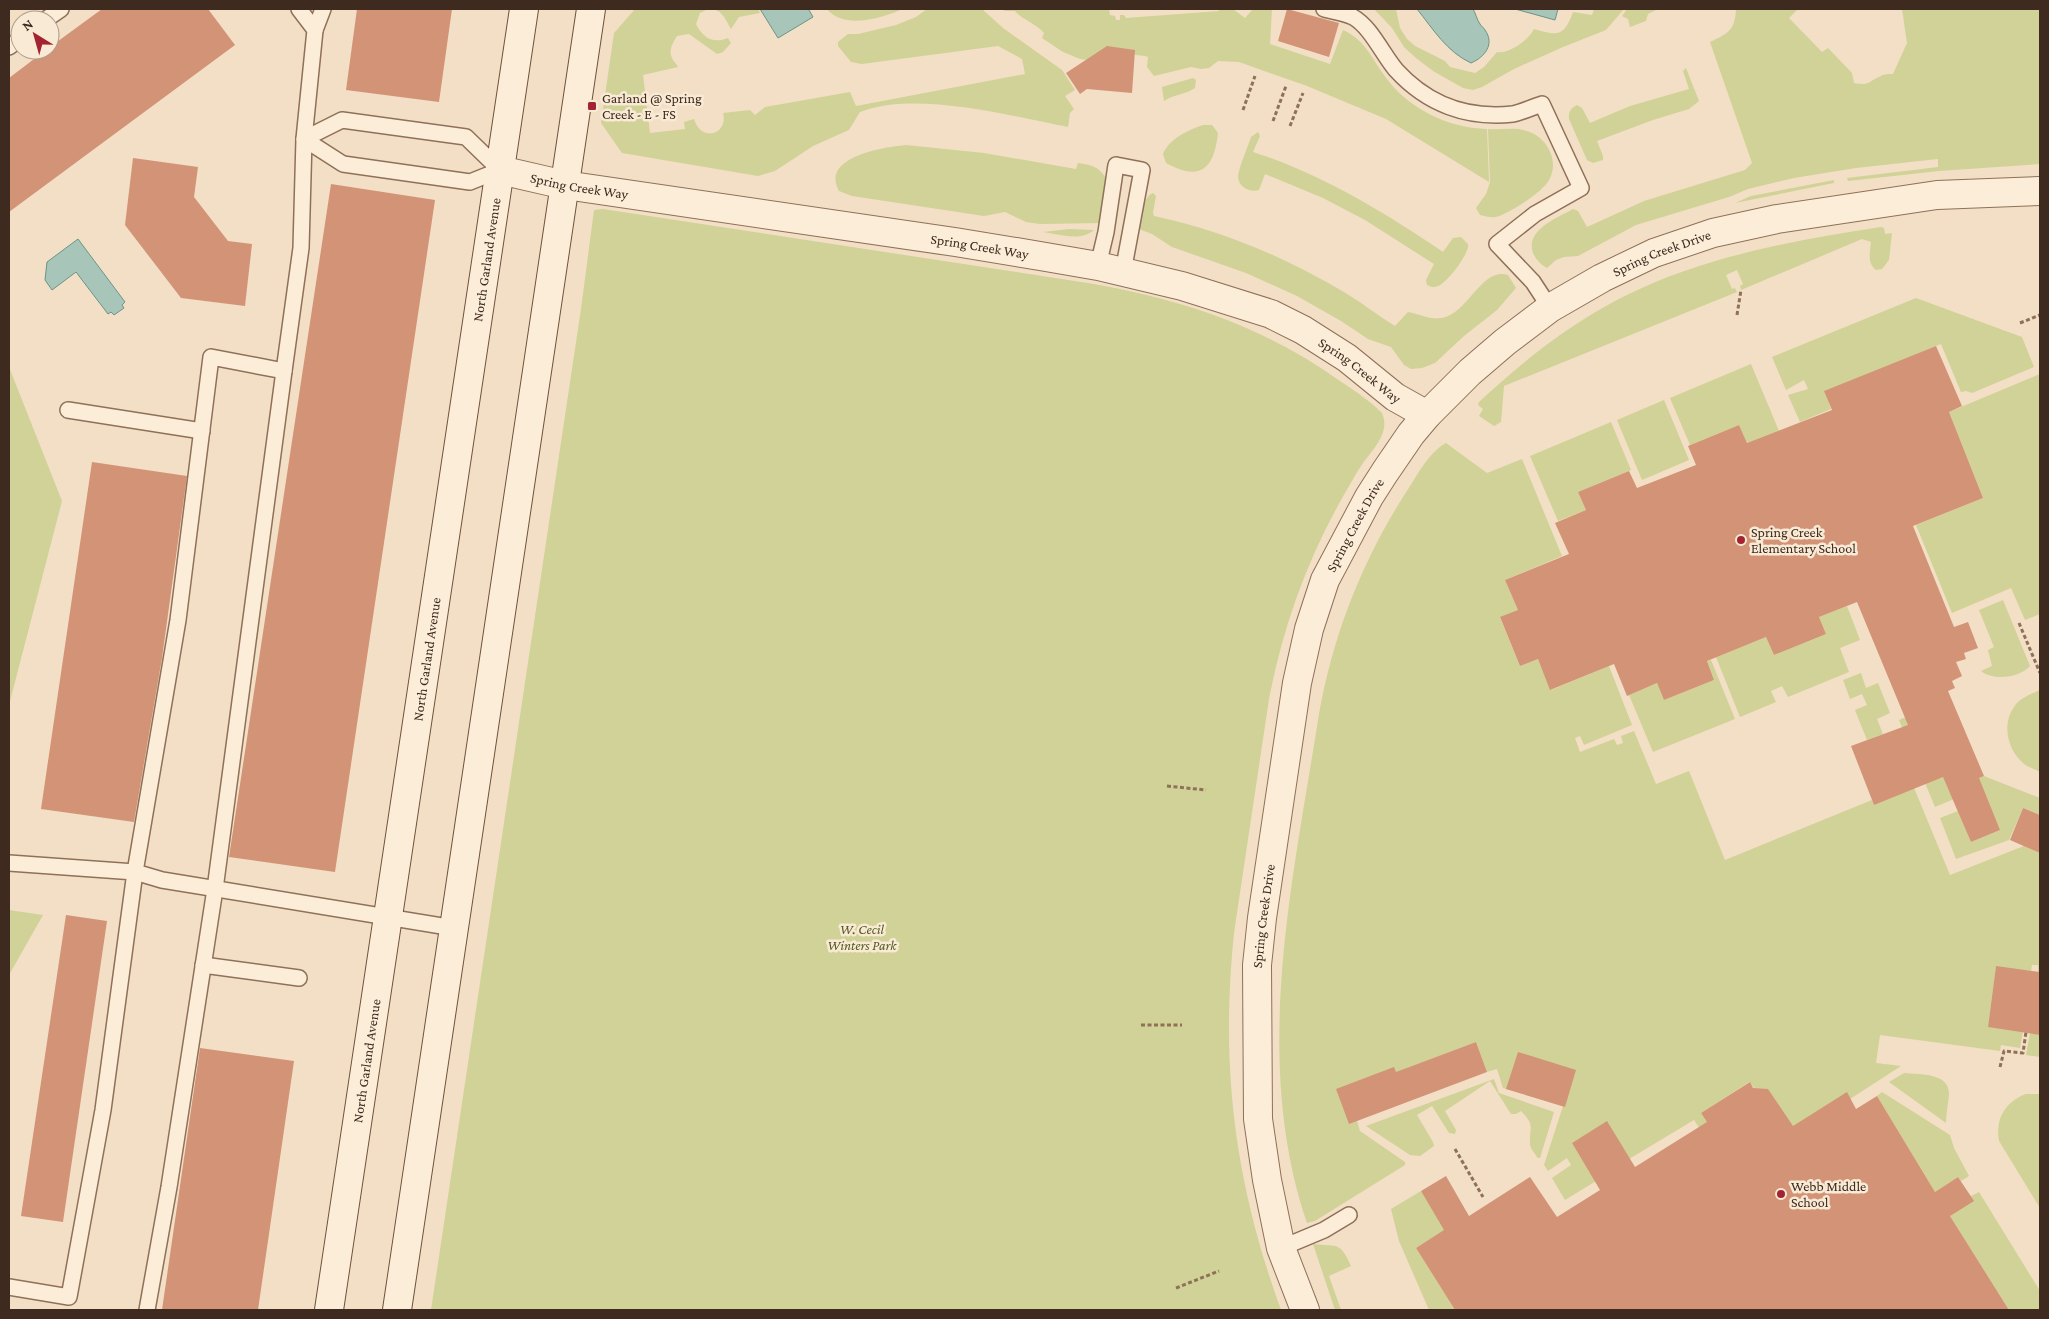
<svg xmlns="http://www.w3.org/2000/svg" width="2049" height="1319" viewBox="0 0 2049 1319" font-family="'Crimson Pro',serif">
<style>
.green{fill:#d1d297}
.water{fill:#a7c5b9;stroke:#6c9486}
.building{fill:#d39377}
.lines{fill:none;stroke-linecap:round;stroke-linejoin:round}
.service-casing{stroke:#8f7059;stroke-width:18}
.tertiary-casing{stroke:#8f7059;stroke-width:30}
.secondary-casing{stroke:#71513c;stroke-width:30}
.path{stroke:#8f7059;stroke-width:3;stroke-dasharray:4 2.5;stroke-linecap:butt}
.service{stroke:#fcedd9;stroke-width:15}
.tertiary{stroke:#fcedd9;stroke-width:28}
.secondary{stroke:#fcedd9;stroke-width:28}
.poi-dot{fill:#a42332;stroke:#f9ead5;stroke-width:2}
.labels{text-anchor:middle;stroke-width:5;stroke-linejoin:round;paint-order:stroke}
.poi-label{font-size:14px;fill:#3e2a1e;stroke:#f9ead5;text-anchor:start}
.street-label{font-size:14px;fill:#3e2a1e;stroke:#f9ead5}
.park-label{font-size:14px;font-style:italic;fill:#545c23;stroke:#f9ead5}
</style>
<rect width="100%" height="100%" fill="#f2dfc5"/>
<g class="green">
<path d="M 635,9 L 708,9 L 700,13 L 696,24 C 703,38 713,44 728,38 L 731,43 L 723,52 L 717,54 L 689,34 L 677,36 C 670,47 667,55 677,65 L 678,67 L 643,75 L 650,133 L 685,129 L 684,122 L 694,119 C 701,143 729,134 723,113 L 750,110 L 755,115 L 765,107 L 850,92 L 856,106 L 1025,74 L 1022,59 L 998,46 L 862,64 L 851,62 L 838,46 L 838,42 L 848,34 L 858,34 L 896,25 L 916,17 L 927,9 L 982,9 L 1003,28 L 1062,70 L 1075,90 L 1065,96 L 1074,109 L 1070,113 L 1068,127 C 1012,116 913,90 860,112 L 849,130 L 813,146 L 775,171 L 758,176 L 622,153 L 601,123 L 614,33 Z"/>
<path d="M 713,9 L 758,9 L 760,13 L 739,17 L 731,29 C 726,21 724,12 713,9 Z"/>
<path d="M 827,9 L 903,9 C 882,18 844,30 827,9 Z"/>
<path d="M 1002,9 L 1109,9 L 1110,15 L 1115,16 L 1116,20 L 1120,20 L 1120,15 L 1124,15 L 1126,18 L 1219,11 L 1219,9 L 1233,9 L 1245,18 L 1253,9 L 1272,9 L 1270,44 L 1330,64 L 1343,30 C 1366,41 1370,56 1384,75 C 1407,108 1447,128 1487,129 L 1489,182 L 1386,119 L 1307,86 L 1239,62 L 1218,61 L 1209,68 L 1201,69 L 1191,67 L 1154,76 L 1147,67 L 1148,57 L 1145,56 L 1101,51 L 1087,60 L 1080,59 L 1063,52 L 1042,38 L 1044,33 C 1036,23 1022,20 1015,11 L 1005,11 Z"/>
<path d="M 1374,9 L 1396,9 L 1400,28 L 1407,39 L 1415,46 L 1445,61 L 1450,67 L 1475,73 L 1484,67 L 1497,52 C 1509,54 1529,40 1534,29 C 1558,36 1564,37 1573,12 L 1592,15 L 1594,9 L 1624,9 L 1606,30 L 1563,47 L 1514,69 L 1482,87 L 1473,90 L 1463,88 L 1433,71 L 1416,58 L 1404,47 L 1392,28 Z"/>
<polygon points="1627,9 1658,9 1648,14 1646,21 1630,27 1628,19 1622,16"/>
<path d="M 1736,9 L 1796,9 L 1797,10 L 1789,18 L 1822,52 L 1828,48 L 1852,73 L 1854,83 C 1871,86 1868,81 1881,76 C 1884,74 1890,74 1893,74 L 1907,43 L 1902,9 L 2040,9 L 2040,164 L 1939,171 L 1848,181 L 1847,178 L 1938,167 L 1938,159 L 1856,168 L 1794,178 L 1748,189 L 1729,197 L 1636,225 L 1578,256 L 1564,257 L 1556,260 L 1547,268 C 1541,265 1536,260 1533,253 C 1525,230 1557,218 1573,209 L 1578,211 L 1587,227 L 1644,201 L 1745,170 L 1752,163 L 1710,42 C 1729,33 1735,30 1736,9 Z"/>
<path d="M 1686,68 L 1699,101 L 1689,109 L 1653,120 L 1597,141 L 1603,156 L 1603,160 L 1593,163 L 1587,160 L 1569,119 C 1568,112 1571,108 1577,105 L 1582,108 L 1590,123 L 1630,106 L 1689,89 L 1683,71 Z"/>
<path d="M 1193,78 L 1196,80 L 1195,88 C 1185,95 1174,94 1164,101 L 1162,87 Z"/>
<path d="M 1203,125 L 1212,125 L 1218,133 C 1214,169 1200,182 1166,163 L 1163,154 C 1169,139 1188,130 1203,125 Z"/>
<path d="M 1488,129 C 1501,130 1515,127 1527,131 C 1547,137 1560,161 1549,180 C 1544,191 1507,215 1496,217 C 1490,218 1485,216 1480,215 L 1476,208 L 1486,194 L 1490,182 Z"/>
<path d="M 1258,132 L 1260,136 L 1253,152 C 1321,174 1384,212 1443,252 L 1453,238 L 1461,237 L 1468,244 C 1470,253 1447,283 1438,286 C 1434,288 1431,287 1427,285 L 1426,280 L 1434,264 L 1365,220 L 1323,198 L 1265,174 L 1259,190 C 1250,193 1238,187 1238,176 C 1240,164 1247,149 1251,137 Z"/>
<path d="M 906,145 L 984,153 L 1076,169 L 1078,163 C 1092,165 1100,167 1107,180 L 1100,223 L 1040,224 L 1026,222 L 1005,212 L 984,216 L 852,196 L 839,191 C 820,157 884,147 906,145 Z"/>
<polygon points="1834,180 1834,183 1735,203 1751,196"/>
<path d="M 1153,193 L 1156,196 L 1153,213 L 1154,216 C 1221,230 1285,257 1344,292 C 1361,302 1377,315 1395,326 L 1408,312 C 1420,314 1429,320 1442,318 C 1469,313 1481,267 1508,275 L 1516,288 L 1497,310 L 1464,336 L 1435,363 L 1422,368 L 1411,369 L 1404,365 L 1391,347 L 1368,339 L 1341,321 L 1297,296 L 1246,273 L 1172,247 L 1152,234 L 1139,229 C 1142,218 1142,197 1153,193 Z"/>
<path d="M 603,209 L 1088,283 C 1181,299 1263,326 1340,381 C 1355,391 1370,401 1382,413 C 1384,418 1385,423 1384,428 C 1382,441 1370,453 1363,463 C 1356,473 1351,483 1345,493 C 1308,557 1283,626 1269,699 L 1234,933 C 1220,1068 1235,1183 1281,1310 L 431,1310 L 581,309 L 594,210 Z"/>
<path d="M 1881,227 L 1884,228 L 1885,234 L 1892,233 L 1889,260 L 1882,269 L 1876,270 C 1867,263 1870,253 1871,242 L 1862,239 L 1741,290 L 1740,286 L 1743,284 L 1737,270 L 1726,275 L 1732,289 L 1735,288 L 1737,292 L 1504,386 L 1501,422 L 1494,426 L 1479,416 L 1483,409 L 1478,405 L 1479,402 C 1524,360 1573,321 1629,294 C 1707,256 1796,240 1881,227 Z"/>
<path d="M 1069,229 L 1094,230 C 1080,242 1059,234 1043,232 Z"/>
<polygon points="1916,298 2022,337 2034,367 1972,393 1966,391 1961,392 1941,344 1825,391 1831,409 1800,422 1788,395 1808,389 1804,380 1786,390 1772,357"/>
<polygon points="1751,364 1779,431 1747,443 1739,425 1690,445 1670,398"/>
<polygon points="9,367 62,501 9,705"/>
<polygon points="2040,374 2040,614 2025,620 2011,588 1952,613 1916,525 1983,498 1949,412"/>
<polygon points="1664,400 1689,460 1642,480 1617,420"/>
<polygon points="1611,422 1631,470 1578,492 1586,510 1558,521 1530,456"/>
<path d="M 1446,443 L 1487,473 L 1522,459 L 1562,556 L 1505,580 L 1518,610 L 1500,618 L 1520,666 L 1538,659 L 1551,690 L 1609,666 L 1632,725 L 1584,745 L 1580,736 L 1575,738 L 1580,752 L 1614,739 L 1617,745 L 1623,743 L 1621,736 L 1634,731 L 1656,784 L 1689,771 L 1725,860 L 1872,800 L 1874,805 L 1905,766 L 1950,875 L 2024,846 L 2040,853 L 2040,972 L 2038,972 L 2038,965 L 2032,965 L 2031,971 L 1996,967 L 1988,1026 L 2023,1031 L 2020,1048 L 2001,1045 L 2000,1051 L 1880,1035 L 1876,1063 L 1901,1066 L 1850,1099 L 1847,1093 L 1789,1129 L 1749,1082 L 1701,1113 L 1710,1126 L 1702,1132 L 1694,1120 L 1619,1165 L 1607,1122 L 1572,1143 L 1590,1173 L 1601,1178 L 1565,1200 L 1552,1178 L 1571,1165 L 1567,1158 L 1548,1171 L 1544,1165 L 1563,1106 L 1565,1107 L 1503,1088 L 1497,1069 L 1487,1072 L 1476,1042 L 1407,1068 L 1357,1121 L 1360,1131 L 1405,1162 L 1405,1165 L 1315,1221 L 1307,1223 C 1251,1058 1293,881 1319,714 C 1334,630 1365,554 1412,483 C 1420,470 1432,450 1446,443 Z"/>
<path d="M 2003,600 L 2030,666 C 2019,678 1994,681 1981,671 L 1992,666 L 1988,650 L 1994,647 L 1979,610 Z"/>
<polygon points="1847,606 1860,640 1840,648 1849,672 1788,697 1782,686 1771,691 1776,702 1740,717 1716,657 1766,637 1774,655 1826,634 1819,617"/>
<polygon points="1711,660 1735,719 1653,752 1629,695 1657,683 1664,700 1714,680 1707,661"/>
<polygon points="1861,673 1866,688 1878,683 1890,713 1877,719 1883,734 1867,740 1855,710 1867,705 1862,694 1850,699 1843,680"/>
<path d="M 2040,690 L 2040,772 C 2035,769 2027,767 2023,763 C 2007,749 2002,724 2014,707 C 2020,698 2031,694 2040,690 Z"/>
<polygon points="1910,715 1940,769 1949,791 1984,776 2040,798 2040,815 2023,808 2009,840 1956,859 1940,818 1958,811 1971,842 2000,830 1954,799 1935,807 1899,720"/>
<polygon points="9,910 43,915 9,975"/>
<polygon points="2030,1033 2040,1034 2040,1057 2026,1055"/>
<path d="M 1904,1073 C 1920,1075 1950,1072 1949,1095 C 1948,1105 1946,1114 1946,1123 L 1889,1082 Z"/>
<path d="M 1494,1079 L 1499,1093 L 1554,1112 L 1540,1158 L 1538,1158 C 1535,1154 1530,1148 1530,1144 C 1529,1127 1536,1126 1521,1111 L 1516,1114 L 1511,1114 L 1490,1081 L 1445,1111 L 1456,1130 L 1455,1134 L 1449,1133 L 1432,1106 L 1417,1115 L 1433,1142 L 1434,1146 L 1420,1156 L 1410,1155 L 1366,1126 Z"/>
<polygon points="1882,1092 1950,1135 1954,1148 1969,1176 1961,1181 1958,1177 1935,1192 1877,1096"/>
<path d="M 2026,1094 L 2040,1094 L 2040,1208 L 1999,1141 C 1995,1119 2005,1102 2026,1094 Z"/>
<polygon points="1421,1191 1445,1230 1416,1248 1455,1310 1429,1310 1399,1241 1391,1209"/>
<polygon points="1979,1192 2040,1291 2040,1310 2009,1310 1950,1216 1971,1196"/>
<path d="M 1313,1244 C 1338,1247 1340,1241 1351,1266 L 1329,1276 L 1341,1310 L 1335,1310 Z"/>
</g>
<g class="water">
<polygon points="760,9 810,9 809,10 813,17 778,38"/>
<path d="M 1417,9 L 1473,9 C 1476,14 1477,20 1480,24 C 1481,26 1484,28 1485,30 C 1495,44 1485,57 1471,63 C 1447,52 1433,29 1417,9 Z"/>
<polygon points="1515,9 1558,9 1555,20"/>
<polygon points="78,239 125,302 122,305 124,308 114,315 111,312 108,314 76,272 52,290 45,280 47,262"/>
</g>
<g class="building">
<polygon points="102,9 208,9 235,45 9,212 9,78 46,50 50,50 50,47"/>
<polygon points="357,9 452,9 439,102 346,90"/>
<polygon points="1287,9 1339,23 1329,57 1278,41"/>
<polygon points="1107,46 1135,50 1132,93 1087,89 1080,94 1066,73"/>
<polygon points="133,158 198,167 194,197 228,241 252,244 245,306 181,298 125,225"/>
<polygon points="331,184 435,200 335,872 229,857"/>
<polygon points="1936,346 1962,406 1949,412 1983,498 1913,526 1954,627 1968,622 1978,648 1964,653 1966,659 1956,662 1962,676 1952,681 1955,688 1948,691 1984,776 1979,778 2000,830 1971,842 1943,777 1874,805 1851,746 1908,725 1857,602 1819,617 1826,634 1774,655 1766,637 1707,661 1714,680 1664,700 1657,683 1627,696 1614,664 1550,690 1538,659 1520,666 1500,617 1518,610 1505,580 1569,554 1555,523 1586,510 1578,492 1629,471 1637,488 1696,465 1688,446 1739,425 1747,443 1832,410 1824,391"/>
<polygon points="92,462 187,476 162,658 134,822 41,809"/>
<polygon points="2023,808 2040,815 2040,853 2010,840"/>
<polygon points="66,915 107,921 63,1222 21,1216"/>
<polygon points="1996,966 2040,972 2040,1035 1988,1027"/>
<polygon points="1476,1042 1487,1072 1349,1124 1336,1089 1394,1067 1396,1072"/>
<polygon points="200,1048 294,1061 258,1310 162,1310"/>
<polygon points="1518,1052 1576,1070 1565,1107 1506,1089"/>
<polygon points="1750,1082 1753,1088 1768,1089 1793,1126 1847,1092 1856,1109 1877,1096 1935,1192 1958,1177 1974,1201 1950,1216 2009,1310 1455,1310 1416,1248 1444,1230 1421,1191 1446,1176 1469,1216 1530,1177 1557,1217 1600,1190 1572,1143 1607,1121 1635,1167 1707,1122 1701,1113"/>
</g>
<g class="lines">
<g class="service-casing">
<g id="service">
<polyline points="299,9 315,30 304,139 301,248 284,371 211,357 178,620 135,872 162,880 454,928"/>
<path d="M 1324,9 C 1333,11 1345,13 1353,17 C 1371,27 1383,55 1396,70 C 1427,104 1467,119 1513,114 C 1522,112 1533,107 1542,104 L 1581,188 L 1535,214 L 1497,244 L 1533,282 L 1550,308"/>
<polyline points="45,20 61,9"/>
<polyline points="315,30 323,9"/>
<polyline points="9,47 20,39"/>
<polygon points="342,120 466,137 500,170 470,182 343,164 304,139"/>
<polyline points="1098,266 1106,232 1116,165 1142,170 1123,272"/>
<polyline points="68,410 202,431"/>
<polyline points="9,863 135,872 103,1110 69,1297 9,1287"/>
<polyline points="203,965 299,978"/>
<polyline points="1281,1248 1324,1230 1349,1215"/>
<polyline points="147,1310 169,1187 215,889 284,371"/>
</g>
</g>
<g class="tertiary-casing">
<g id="tertiary">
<path id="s1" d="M 500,170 L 565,185 L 955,242 L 1040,256 L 1098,266 L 1182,286 L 1271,314 L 1303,330 L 1347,358 L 1395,397 L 1427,415"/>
<path id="s2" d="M 1305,1310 L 1281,1248 L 1267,1180 L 1258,1119 L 1257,965 L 1262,918 L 1297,683 L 1309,629 L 1325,580 L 1369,497 L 1385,472 L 1411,434 L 1427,415 L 1470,372 L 1505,342 L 1550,308 L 1602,278 L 1654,253 L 1713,233 L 1777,219 L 1937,195 L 2040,191"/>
</g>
</g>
<g class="secondary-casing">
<g id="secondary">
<path id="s3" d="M 329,1310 L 524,9"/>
<polyline points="397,1310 591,9"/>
</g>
</g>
<g class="path">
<polyline points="1243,110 1255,76"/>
<polyline points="1273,121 1286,86"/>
<polyline points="1290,126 1303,93"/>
<polyline points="1737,315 1741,290"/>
<polyline points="2020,323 2040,315"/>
<polyline points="2019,623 2040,673"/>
<polyline points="1167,786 1206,790"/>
<polyline points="1141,1025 1182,1025"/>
<polyline points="2000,1067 2004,1051 2023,1053 2026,1032"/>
<polyline points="1455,1149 1483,1197"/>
<polyline points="1176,1288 1219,1271"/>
</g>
<use href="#service" class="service"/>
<use href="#tertiary" class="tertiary"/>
<use href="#secondary" class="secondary"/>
</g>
<g class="poi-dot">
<rect x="587" y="101" width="10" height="10" rx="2.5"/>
<circle cx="1741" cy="540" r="5"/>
<circle cx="1781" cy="1194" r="5"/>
</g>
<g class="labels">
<g class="poi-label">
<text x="602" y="103">Garland @ Spring<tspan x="602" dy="16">Creek - E - FS</tspan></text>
<text x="1751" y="537">Spring Creek<tspan x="1751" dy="16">Elementary School</tspan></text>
<text x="1791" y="1191">Webb Middle<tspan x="1791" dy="16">School</tspan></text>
</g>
<g class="street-label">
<text dy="5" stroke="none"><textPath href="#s1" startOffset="81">Spring Creek Way</textPath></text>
<text dy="5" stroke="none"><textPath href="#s1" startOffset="486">Spring Creek Way</textPath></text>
<text dy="5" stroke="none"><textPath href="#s2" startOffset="1226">Spring Creek Drive</textPath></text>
<text dy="5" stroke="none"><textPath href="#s3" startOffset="1062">North Garland Avenue</textPath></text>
<text dy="5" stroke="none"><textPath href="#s1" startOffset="891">Spring Creek Way</textPath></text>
<text dy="5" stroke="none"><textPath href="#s2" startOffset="806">Spring Creek Drive</textPath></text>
<text dy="5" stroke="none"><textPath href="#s3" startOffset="658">North Garland Avenue</textPath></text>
<text dy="5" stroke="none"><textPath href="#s2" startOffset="401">Spring Creek Drive</textPath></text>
<text dy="5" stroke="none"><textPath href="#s3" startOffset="252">North Garland Avenue</textPath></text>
</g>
<g class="park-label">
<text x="862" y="934">W. Cecil<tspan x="862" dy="16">Winters Park</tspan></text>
</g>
</g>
<rect width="2049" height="1319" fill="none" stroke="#3e2a1e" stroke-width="20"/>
<g transform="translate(35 35) rotate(323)"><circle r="24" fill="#f9ead5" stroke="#ae9d8c"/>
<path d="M0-4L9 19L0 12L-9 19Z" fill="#a42332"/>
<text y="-8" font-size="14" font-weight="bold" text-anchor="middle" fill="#3e2a1e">N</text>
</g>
</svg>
